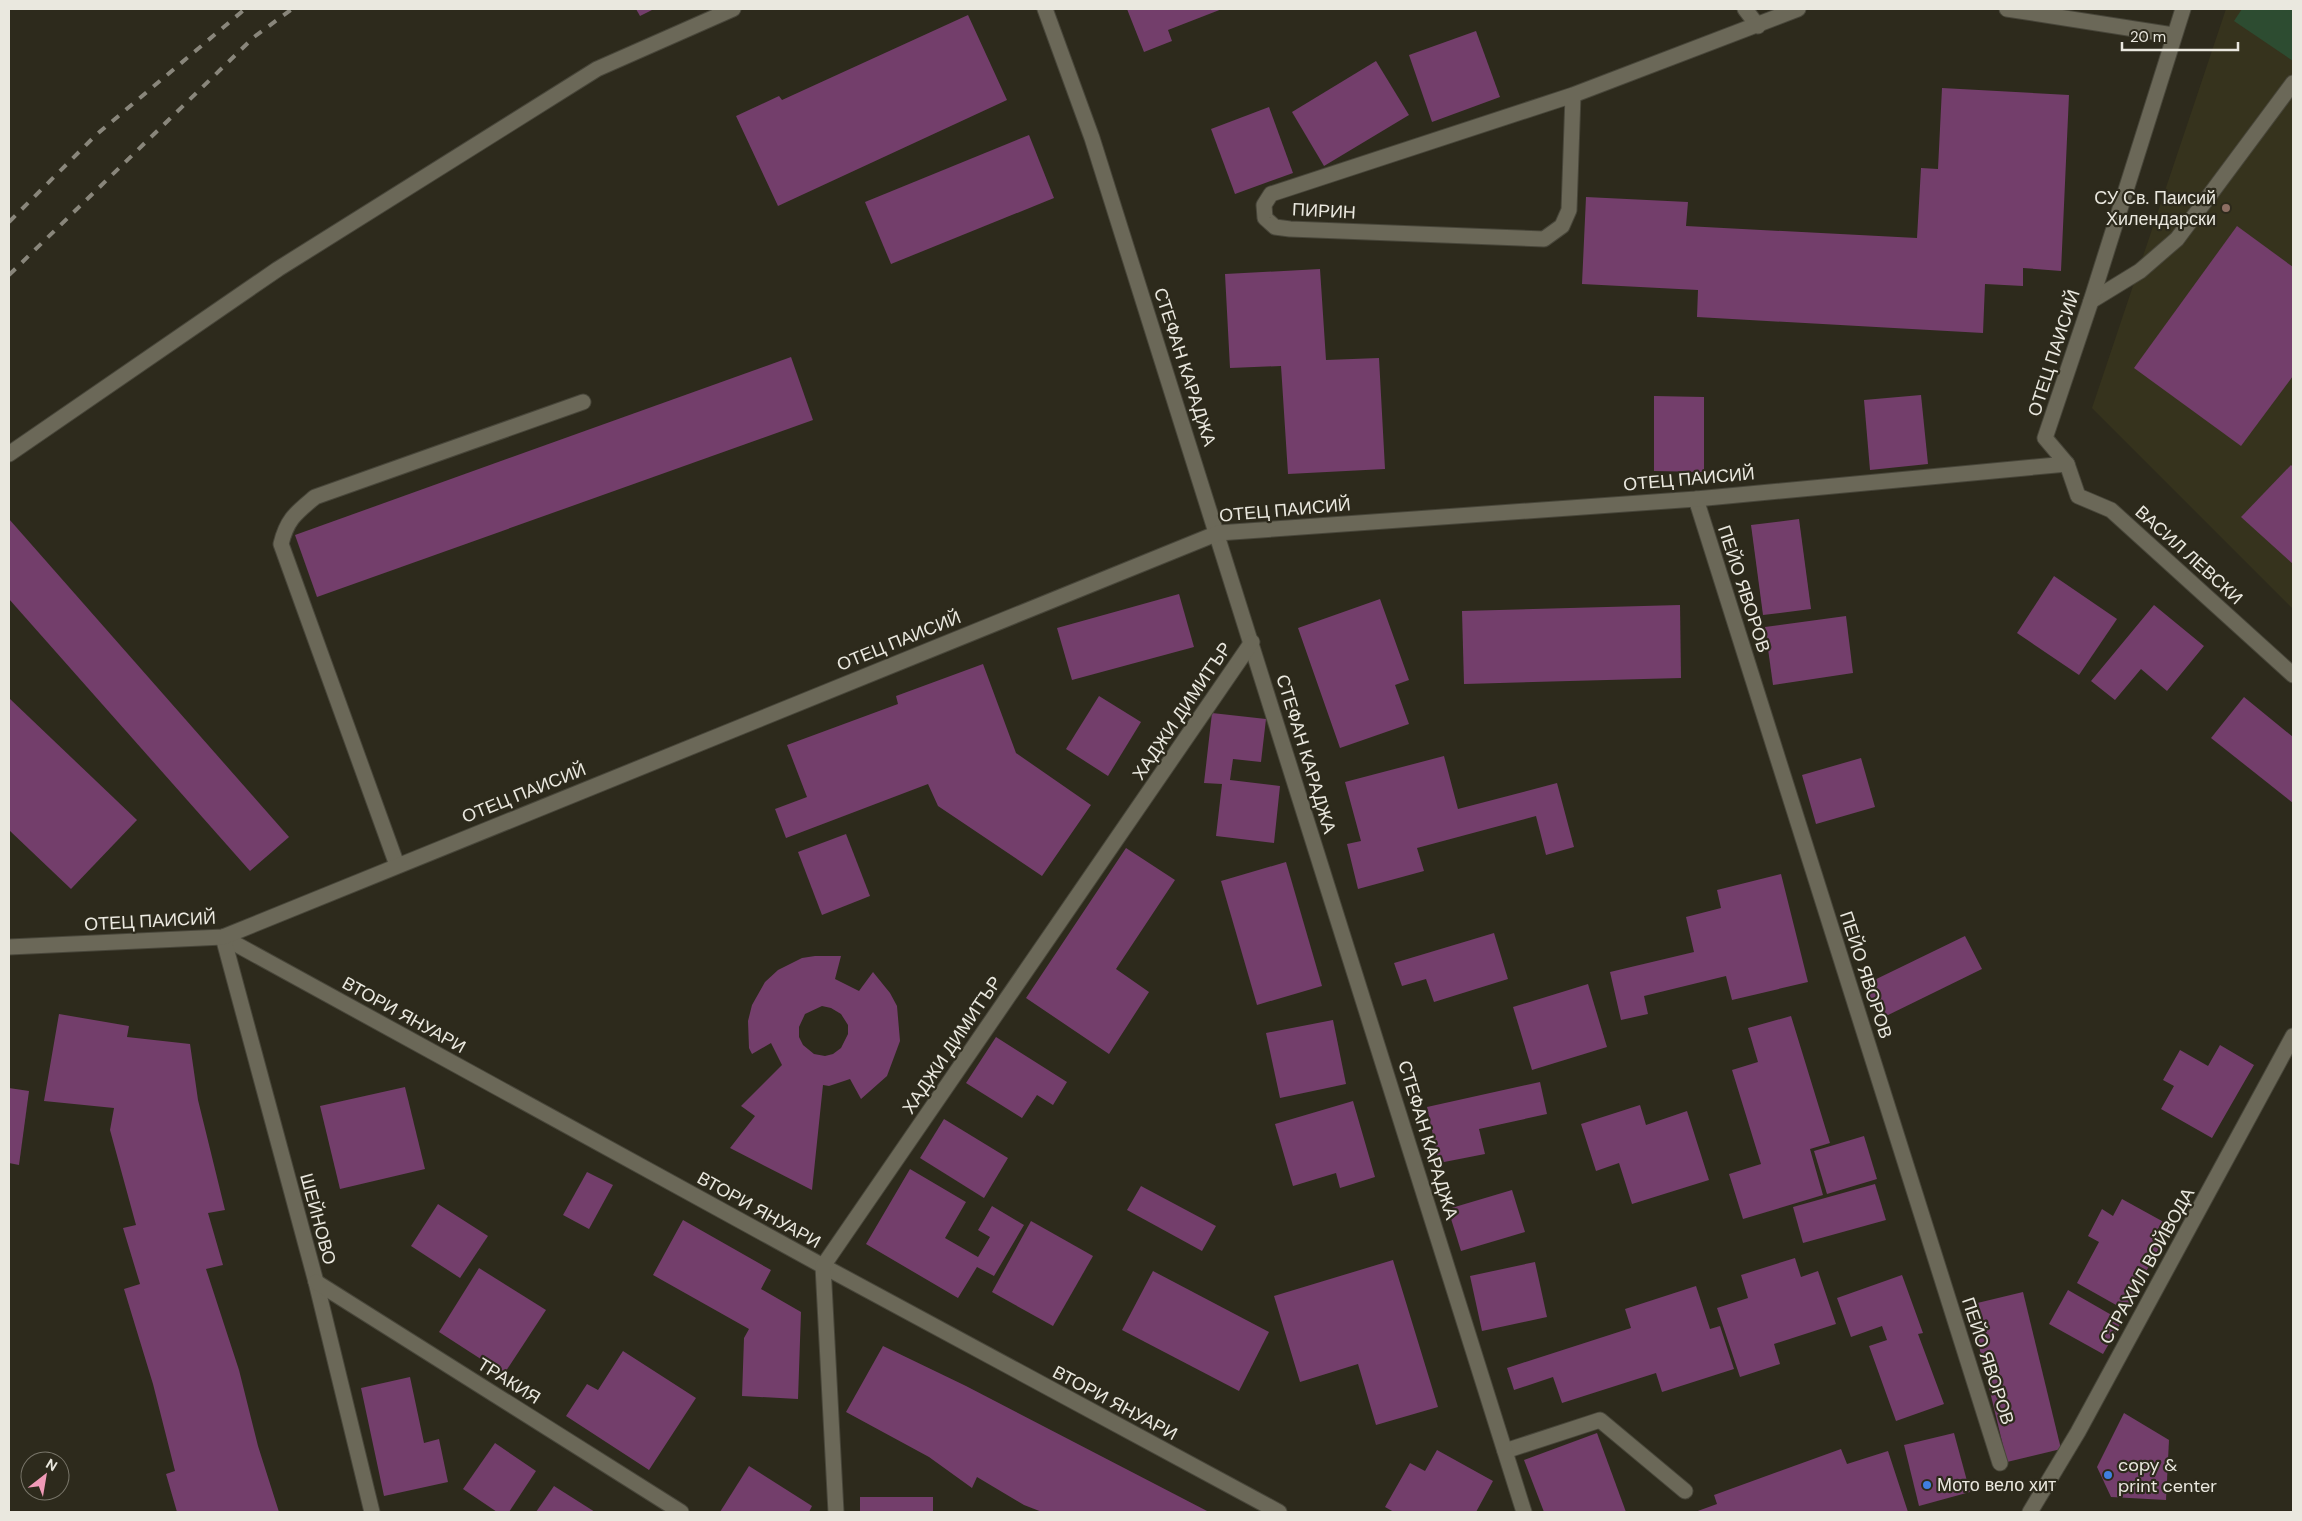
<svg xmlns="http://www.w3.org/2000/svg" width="2302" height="1521" viewBox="0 0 2302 1521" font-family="'DM Sans',sans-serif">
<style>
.built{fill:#36331d}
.green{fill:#2d4c31}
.building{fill:#733e6b;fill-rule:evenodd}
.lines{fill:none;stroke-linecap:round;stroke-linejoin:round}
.service-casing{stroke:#48463a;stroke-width:17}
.minor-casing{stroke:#48463a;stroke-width:17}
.tertiary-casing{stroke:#48463a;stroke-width:17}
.service{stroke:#6b6858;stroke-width:15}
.minor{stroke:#6b6858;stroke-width:15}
.tertiary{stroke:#6b6858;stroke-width:15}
.rail{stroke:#89867b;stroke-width:4;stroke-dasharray:9 9;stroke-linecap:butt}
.education-dot{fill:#8d6e63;stroke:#2d2a1c;stroke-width:2}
.shop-dot{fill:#3f7fe0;stroke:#2d2a1c;stroke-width:2}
.labels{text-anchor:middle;stroke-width:4.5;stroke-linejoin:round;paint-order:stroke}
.poi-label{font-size:18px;fill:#eae8df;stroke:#2d2a1c;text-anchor:start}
.street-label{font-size:18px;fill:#eae8df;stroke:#2d2a1c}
</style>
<rect width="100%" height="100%" fill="#2d2a1c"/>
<polygon class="built" points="2226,9 2293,9 2293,609 2092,408"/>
<polygon class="green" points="2242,9 2293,9 2293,61 2234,21"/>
<g class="building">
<polygon points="636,9 654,9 640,16"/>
<polygon points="1127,9 1222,9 1168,30 1172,41 1144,52"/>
<polygon points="968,15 1007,100 778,206 736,116 779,96 782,100"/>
<polygon points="1476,31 1500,97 1432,122 1409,55"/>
<polygon points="1376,61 1409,115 1324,166 1292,112"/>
<polygon points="1942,88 2069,95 2061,271 2023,268 2023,286 1985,284 1983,333 1697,317 1698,290 1582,284 1586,197 1688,202 1686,226 1917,238 1921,168 1938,169"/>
<polygon points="1269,107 1293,173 1235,194 1211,129"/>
<polygon points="1029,135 1054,198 891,264 865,202"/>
<polygon points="2237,226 2293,267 2293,376 2241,446 2134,368"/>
<polygon points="1320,269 1326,360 1379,358 1385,469 1288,474 1281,366 1230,368 1225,274"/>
<polygon points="791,357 813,420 317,597 295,535"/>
<polygon points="1921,395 1928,464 1870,470 1864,400"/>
<polygon points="1654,396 1704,397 1704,472 1654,471"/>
<polygon points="2291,465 2293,467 2293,564 2241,517"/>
<polygon points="9,519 289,837 250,871 9,599"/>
<polygon points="1799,519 1811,609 1763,615 1751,525"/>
<polygon points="2054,576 2117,619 2079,675 2017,633"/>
<polygon points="1179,594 1194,647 1072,680 1057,628"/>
<polygon points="1380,599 1409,680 1395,685 1409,724 1340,748 1298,628"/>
<polygon points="1680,605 1681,678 1464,684 1462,611"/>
<polygon points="2154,605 2204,646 2167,691 2141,669 2115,700 2091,681"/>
<polygon points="1846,616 1853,673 1773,685 1765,627"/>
<polygon points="983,664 1016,753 1091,805 1042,876 938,806 928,784 786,838 775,809 807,797 787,745 898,704 896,696"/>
<polygon points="1099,696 1141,722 1108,776 1066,749"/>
<polygon points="2244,697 2293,737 2293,803 2211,738"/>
<polygon points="9,698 137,820 71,889 9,830"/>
<polygon points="1212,713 1266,719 1261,762 1233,759 1230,780 1280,786 1274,843 1216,836 1222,784 1204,783"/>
<polygon points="1444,756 1458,809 1557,783 1574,847 1546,855 1536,816 1417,848 1424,871 1358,889 1347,844 1361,841 1345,782"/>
<polygon points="1861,758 1875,807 1816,824 1802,775"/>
<polygon points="846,834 870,896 822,915 798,852"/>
<polygon points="1126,848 1175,880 1116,969 1149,992 1109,1054 1026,998"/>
<polygon points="1286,862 1322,986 1257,1005 1221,881"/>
<polygon points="1781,874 1808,982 1732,1000 1726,976 1644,996 1648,1014 1621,1020 1610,972 1694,952 1686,917 1721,908 1717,890"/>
<polygon points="1494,933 1508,979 1434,1002 1426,979 1402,986 1394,963"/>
<polygon points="1965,936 1982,969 1880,1019 1864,985"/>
<path d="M 815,956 L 841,956 L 835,979 L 859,991 L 873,972 L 890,993 L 897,1006 L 900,1041 L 887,1076 L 861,1099 L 850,1079 L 829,1086 L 823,1085 L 812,1190 L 730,1148 L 755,1116 L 741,1106 L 782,1065 L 771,1043 L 752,1054 L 749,1048 L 748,1021 L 752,1005 L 765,982 L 778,970 L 802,958 ZM 822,1006 L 831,1008 L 841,1014 L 848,1025 L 848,1034 L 841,1048 L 833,1054 L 825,1056 L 814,1054 L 803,1045 L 799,1037 L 799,1027 L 805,1014 Z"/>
<polygon points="1588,984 1607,1047 1532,1070 1513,1007"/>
<polygon points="59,1014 129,1026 127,1037 190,1044 198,1100 225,1210 208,1213 223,1265 206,1269 239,1370 258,1446 279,1512 177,1512 166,1474 175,1471 153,1384 124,1289 140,1284 123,1228 136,1225 110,1130 114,1108 44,1101"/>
<polygon points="1791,1016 1830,1143 1810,1149 1823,1195 1743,1219 1729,1174 1761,1164 1732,1070 1758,1062 1748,1028"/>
<polygon points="1333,1020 1346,1084 1280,1098 1266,1033"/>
<polygon points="996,1037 1067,1082 1053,1105 1037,1095 1022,1118 966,1083"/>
<polygon points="2220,1045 2254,1065 2212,1138 2161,1109 2174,1086 2163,1080 2180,1050 2208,1066"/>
<polygon points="1540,1082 1547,1114 1479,1129 1485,1154 1439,1163 1427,1107"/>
<polygon points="405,1087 425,1169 340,1189 320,1106"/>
<polygon points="9,1088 29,1091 19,1165 9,1163"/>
<polygon points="1353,1101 1375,1177 1340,1188 1336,1173 1293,1186 1275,1124"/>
<polygon points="1640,1105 1646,1125 1687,1111 1709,1180 1632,1204 1619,1163 1596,1171 1581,1124"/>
<polygon points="944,1119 1008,1158 984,1198 920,1158"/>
<polygon points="1864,1136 1877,1179 1827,1194 1814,1151"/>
<polygon points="910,1169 966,1202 945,1238 978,1257 990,1237 978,1230 992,1206 1024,1225 994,1276 977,1267 958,1298 866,1244"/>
<polygon points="587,1172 613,1185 589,1229 563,1215"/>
<polygon points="1875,1184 1886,1220 1803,1243 1793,1207"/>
<polygon points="1141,1186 1216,1226 1202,1251 1127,1210"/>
<polygon points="1512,1190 1525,1232 1461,1251 1448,1209"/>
<polygon points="2122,1199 2171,1226 2125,1310 2077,1283 2099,1242 2088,1236 2102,1209 2113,1216"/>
<polygon points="438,1204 488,1236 460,1278 411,1246"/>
<polygon points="683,1220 771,1270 761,1289 801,1312 798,1399 742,1396 744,1338 749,1329 653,1275"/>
<polygon points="1031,1221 1093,1256 1053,1326 992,1292"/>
<polygon points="1795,1258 1801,1277 1818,1271 1836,1324 1774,1344 1780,1364 1740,1377 1717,1308 1748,1298 1741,1275"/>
<polygon points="1393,1260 1438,1407 1376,1425 1358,1364 1300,1382 1274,1296"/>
<polygon points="1535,1262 1547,1317 1482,1331 1470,1276"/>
<polygon points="479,1268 546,1310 504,1374 439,1332"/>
<polygon points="1153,1271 1269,1332 1239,1391 1122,1330"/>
<polygon points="1902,1275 1923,1333 1918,1334 1944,1404 1896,1421 1869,1346 1887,1340 1882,1326 1851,1337 1837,1298"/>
<polygon points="1696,1286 1710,1329 1720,1326 1734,1369 1662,1392 1656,1373 1562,1403 1553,1377 1514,1390 1507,1368 1631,1328 1625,1309"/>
<polygon points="2068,1290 2122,1321 2103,1354 2049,1324"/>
<polygon points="2023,1292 2061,1449 2007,1462 1969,1305"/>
<polygon points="883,1346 966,1386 1209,1512 1042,1512 1024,1505 977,1477 972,1488 929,1457 846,1412"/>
<polygon points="623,1351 696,1398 649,1470 566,1416 587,1384 598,1390"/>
<polygon points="410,1377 424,1443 439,1439 448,1482 384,1496 361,1388"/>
<polygon points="2124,1413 2169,1440 2166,1500 2111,1497 2097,1467"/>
<polygon points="1597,1433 1626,1512 1544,1512 1524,1460"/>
<polygon points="1954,1433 1970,1492 1919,1506 1904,1445"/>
<polygon points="495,1443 536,1471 509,1512 497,1512 463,1489"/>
<polygon points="1841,1449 1847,1464 1888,1451 1908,1512 1695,1512 1717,1504 1714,1495"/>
<polygon points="1437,1450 1493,1481 1476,1512 1394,1512 1385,1507 1410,1463 1425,1471"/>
<polygon points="749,1466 812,1506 809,1512 720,1512"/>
<polygon points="554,1486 595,1512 536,1512"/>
<rect x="860" y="1497" width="73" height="15"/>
</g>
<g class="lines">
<g class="service-casing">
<g id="service">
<polyline points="2091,301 2140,271 2177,239 2293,83"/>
<polyline points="9,454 278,269 597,69 733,9"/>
<path d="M 397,865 L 281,544 C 287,519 296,513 315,497 L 583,402"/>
<polyline points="1505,1451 1600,1420 1685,1491"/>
</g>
</g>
<g class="minor-casing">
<g id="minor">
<polyline points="1045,9 1092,138 1524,1512"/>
<polyline points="1745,9 1758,26"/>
<polyline points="2007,9 2173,35"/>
<polyline points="1573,95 1569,210 1562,226 1544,239 1290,229 1275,227 1265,218 1264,205 1271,194 1573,95 1798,9"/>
<polyline points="2067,464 2078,496 2111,510 2293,675"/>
<polyline points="1696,499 2000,1463"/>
<polyline points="223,937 823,1266 1279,1512"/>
<polyline points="223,937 316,1282 372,1512"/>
<polyline points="9,947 223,937 1218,533 1696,499 2067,464 2045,438 2091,301 2183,9"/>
<polyline points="316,1282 681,1512"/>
<polyline points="836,1512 823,1266 1252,642"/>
</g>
</g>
<g class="tertiary-casing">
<polyline id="tertiary" points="2030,1512 2078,1432 2293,1036"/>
</g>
<use href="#service" class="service"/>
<use href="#minor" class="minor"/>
<use href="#tertiary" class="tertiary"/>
<g class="rail">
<polyline points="9,222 96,135 245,9"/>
<polyline points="9,275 254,37 292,9"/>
</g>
</g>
<circle class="education-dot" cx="2226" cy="208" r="5"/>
<g class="shop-dot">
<circle cx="2108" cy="1475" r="5"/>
<circle cx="1927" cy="1485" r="5"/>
</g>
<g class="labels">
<g class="poi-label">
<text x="2216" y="204" text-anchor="end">СУ Св. Паисий<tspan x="2216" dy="21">Хилендарски</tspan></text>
<text x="2118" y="1471">copy &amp;<tspan x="2118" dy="21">print center</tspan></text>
<text x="1937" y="1491">Мото вело хит</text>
</g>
<g class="street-label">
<text transform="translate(1324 211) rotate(3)" y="6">ПИРИН</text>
<text transform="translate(2054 353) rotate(-72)" y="6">ОТЕЦ ПАИСИЙ</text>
<text transform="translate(1185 367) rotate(72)" y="6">СТЕФАН КАРАДЖА</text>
<text transform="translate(1689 479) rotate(-5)" y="6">ОТЕЦ ПАИСИЙ</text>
<text transform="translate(1285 510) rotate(-5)" y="6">ОТЕЦ ПАИСИЙ</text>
<text transform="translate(2189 555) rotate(42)" y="6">ВАСИЛ ЛЕВСКИ</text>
<text transform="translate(1744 589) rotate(72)" y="6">ПЕЙО ЯВОРОВ</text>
<text transform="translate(899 641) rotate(-22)" y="6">ОТЕЦ ПАИСИЙ</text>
<text transform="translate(1182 711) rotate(-56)" y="6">ХАДЖИ ДИМИТЪР</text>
<text transform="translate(1306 754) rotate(73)" y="6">СТЕФАН КАРАДЖА</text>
<text transform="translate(524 793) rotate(-22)" y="6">ОТЕЦ ПАИСИЙ</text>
<text transform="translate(150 921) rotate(-3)" y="6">ОТЕЦ ПАИСИЙ</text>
<text transform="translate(1866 975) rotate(72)" y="6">ПЕЙО ЯВОРОВ</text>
<text transform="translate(404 1015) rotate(29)" y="6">ВТОРИ ЯНУАРИ</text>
<text transform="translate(952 1045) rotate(-56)" y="6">ХАДЖИ ДИМИТЪР</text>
<text transform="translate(1428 1140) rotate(73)" y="6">СТЕФАН КАРАДЖА</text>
<text transform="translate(759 1210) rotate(29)" y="6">ВТОРИ ЯНУАРИ</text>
<text transform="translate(318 1219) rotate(75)" y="6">ШЕЙНОВО</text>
<text transform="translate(2147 1266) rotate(-61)" y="6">СТРАХИЛ ВОЙВОДА</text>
<text transform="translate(1988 1361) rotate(72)" y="6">ПЕЙО ЯВОРОВ</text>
<text transform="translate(509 1381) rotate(32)" y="6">ТРАКИЯ</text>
<text transform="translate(1115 1403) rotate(28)" y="6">ВТОРИ ЯНУАРИ</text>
</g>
</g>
<rect width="2302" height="1521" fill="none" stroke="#eae8df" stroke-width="20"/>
<g transform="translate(45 1476) rotate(31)"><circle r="24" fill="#2d2a1c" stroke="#79766a"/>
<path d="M0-4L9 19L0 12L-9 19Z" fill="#f09ab7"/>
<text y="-8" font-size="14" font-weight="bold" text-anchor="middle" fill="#eae8df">N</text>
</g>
<path d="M2122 42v8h116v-8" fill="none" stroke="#eae8df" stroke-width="2.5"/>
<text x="2130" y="42" font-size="15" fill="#eae8df" stroke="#2d2a1c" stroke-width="4" paint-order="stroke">20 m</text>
</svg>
